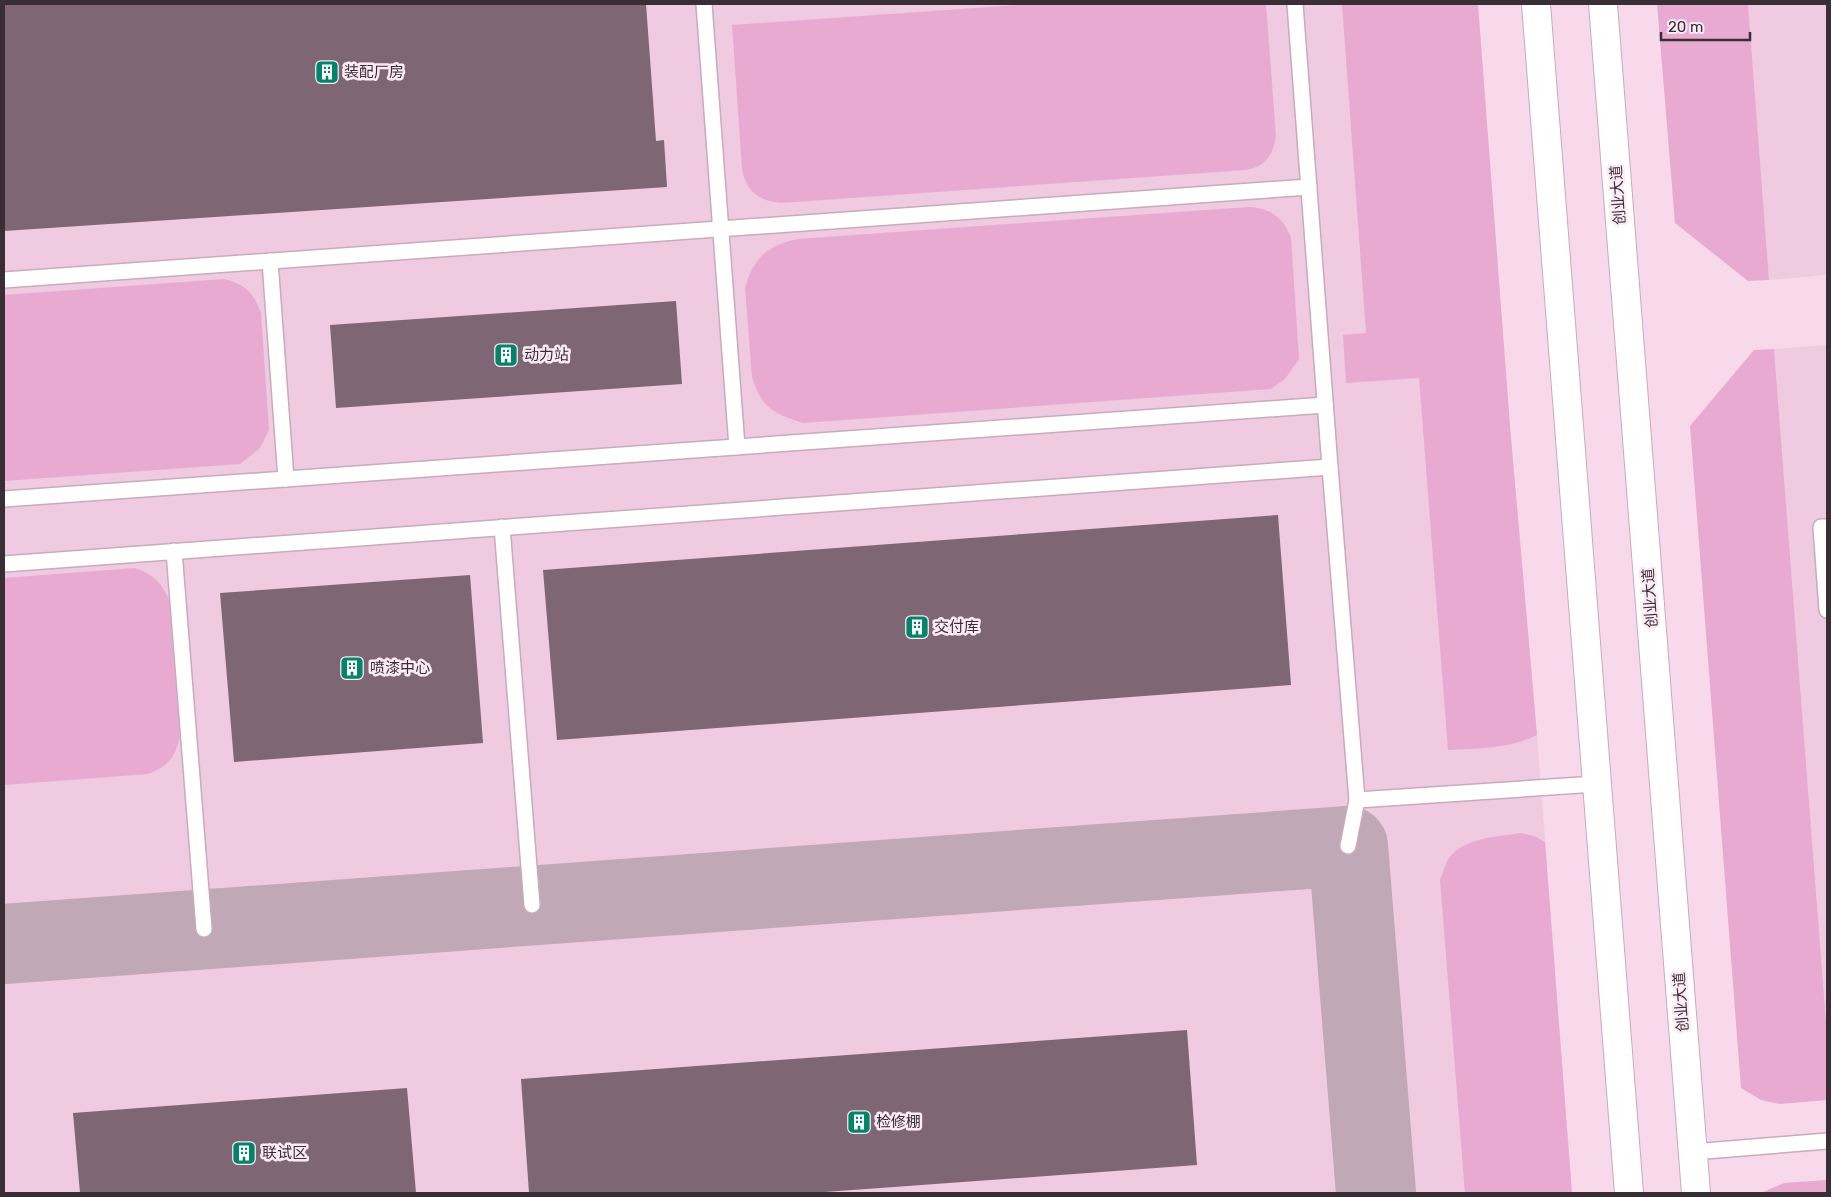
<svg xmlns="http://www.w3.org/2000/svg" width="1831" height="1197" viewBox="0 0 1831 1197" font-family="Rubik,'Noto Sans SC',sans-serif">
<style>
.built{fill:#efcae0}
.green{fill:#e8aad1}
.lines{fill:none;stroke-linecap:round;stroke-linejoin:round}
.taxiway{stroke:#c0a8b6;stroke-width:80}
.building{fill:#7f6675}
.lane-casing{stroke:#c8abbc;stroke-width:18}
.secondary-casing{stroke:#c8abbc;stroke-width:30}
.lane{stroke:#fff;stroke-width:15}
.secondary{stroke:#fff;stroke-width:28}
.labels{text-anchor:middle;stroke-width:5;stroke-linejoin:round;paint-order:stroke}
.poi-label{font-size:15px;fill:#392e35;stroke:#fceaf5;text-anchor:start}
.street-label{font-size:15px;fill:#392e35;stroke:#fceaf5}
</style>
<rect width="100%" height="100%" fill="#f7d9eb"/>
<g class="built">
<polygon points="4,4 1390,4 1511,438 1537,735 1572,1193 4,1193"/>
<polygon points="1748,4 1827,4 1827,275 1769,280"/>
<polygon points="1827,345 1827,1034 1774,349"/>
</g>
<g class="green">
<path d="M 1034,4 L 1266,4 L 1276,137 C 1272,156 1266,166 1246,170 L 781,203 C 759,201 745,191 742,168 L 732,25 Z"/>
<path d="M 1342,4 L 1478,4 L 1511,438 L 1537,735 C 1508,749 1479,748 1448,750 L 1419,378 L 1346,383 L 1343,335 L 1366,333 Z"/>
<polygon points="1657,4 1748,4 1769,280 1748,281 1675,223"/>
<path d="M 1248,207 C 1271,208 1282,217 1291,237 L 1299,359 L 1285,379 L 1271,389 L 803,423 C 773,413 762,409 752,377 L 745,288 C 753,258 768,245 798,239 Z"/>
<path d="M 224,279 C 245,284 254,293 261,313 L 269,430 L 260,448 L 240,464 L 4,481 L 4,295 Z"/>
<polygon points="1774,349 1827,1034 1827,1100 1780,1104 1761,1100 1741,1088 1690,426 1754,350"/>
<path d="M 135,568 C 153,574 162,583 169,600 L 180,737 C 174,759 169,765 148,774 L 4,785 L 4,578 Z"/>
<path d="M 1521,833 L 1534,836 L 1545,842 L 1572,1193 L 1465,1193 L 1440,880 C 1443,873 1445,864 1449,858 C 1465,837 1497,837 1521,833 Z"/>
<polygon points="1827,1180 1827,1193 1761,1193 1784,1183"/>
</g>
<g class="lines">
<polyline class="taxiway" points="4,944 1348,846 1376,1193"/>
</g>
<g class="building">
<polygon points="4,4 646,4 656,141 664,140 667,187 4,231"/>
<polygon points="676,301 682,384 336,408 330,325"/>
<polygon points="1278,515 1291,685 557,740 543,570"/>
<polygon points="470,575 483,743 234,762 220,593"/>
<polygon points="1187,1030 1197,1165 811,1193 529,1193 521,1079"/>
<polygon points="407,1088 416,1193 80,1193 73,1113"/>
</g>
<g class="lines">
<g class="lane-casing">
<g id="lane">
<polyline points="704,4 737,447"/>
<polyline points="1295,4 1330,467"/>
<polyline points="270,261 286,479"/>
<polyline points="4,280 1309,187"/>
<polyline points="4,499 1325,405"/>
<polyline points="502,527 532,905"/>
<polyline points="1827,527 1821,527 1827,610"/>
<polyline points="174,551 204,929"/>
<polyline points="4,564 1330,467 1357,800"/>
<polyline points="1348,846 1357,800 1596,784"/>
<polyline points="1693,1152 1827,1141"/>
</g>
</g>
<g class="secondary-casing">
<g id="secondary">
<polyline points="1536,4 1629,1193"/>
<polyline points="1603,4 1696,1193"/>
</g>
</g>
<use href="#lane" class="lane"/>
<use href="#secondary" class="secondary"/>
</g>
<defs>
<g id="building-square" transform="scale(1.25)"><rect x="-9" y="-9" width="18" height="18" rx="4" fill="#018467" stroke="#fceaf5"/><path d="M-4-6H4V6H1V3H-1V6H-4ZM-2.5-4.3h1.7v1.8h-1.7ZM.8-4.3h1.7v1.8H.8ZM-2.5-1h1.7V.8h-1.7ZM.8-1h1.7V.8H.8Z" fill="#fff"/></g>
</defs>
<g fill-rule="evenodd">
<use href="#building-square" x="327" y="72"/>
<use href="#building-square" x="506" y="355"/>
<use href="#building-square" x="917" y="627"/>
<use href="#building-square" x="352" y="668"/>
<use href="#building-square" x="859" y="1122"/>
<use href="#building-square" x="244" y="1153"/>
</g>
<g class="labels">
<g class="poi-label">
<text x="344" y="77">装配厂房</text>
<text x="524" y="360">动力站</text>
<text x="934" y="632">交付库</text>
<text x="370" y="673">喷漆中心</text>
<text x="876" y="1127">检修棚</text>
<text x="262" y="1158">联试区</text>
</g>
<g class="street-label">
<text transform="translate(1618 195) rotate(-94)" y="5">创业大道</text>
<text transform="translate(1650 598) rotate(-94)" y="5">创业大道</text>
<text transform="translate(1681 1002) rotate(-94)" y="5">创业大道</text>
</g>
</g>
<rect width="1831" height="1197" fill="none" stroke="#392e35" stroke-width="10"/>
<path d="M1661 32v8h89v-8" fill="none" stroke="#392e35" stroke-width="2.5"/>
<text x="1668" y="32" font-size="15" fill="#392e35" stroke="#fceaf5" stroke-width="4" paint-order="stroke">20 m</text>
</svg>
